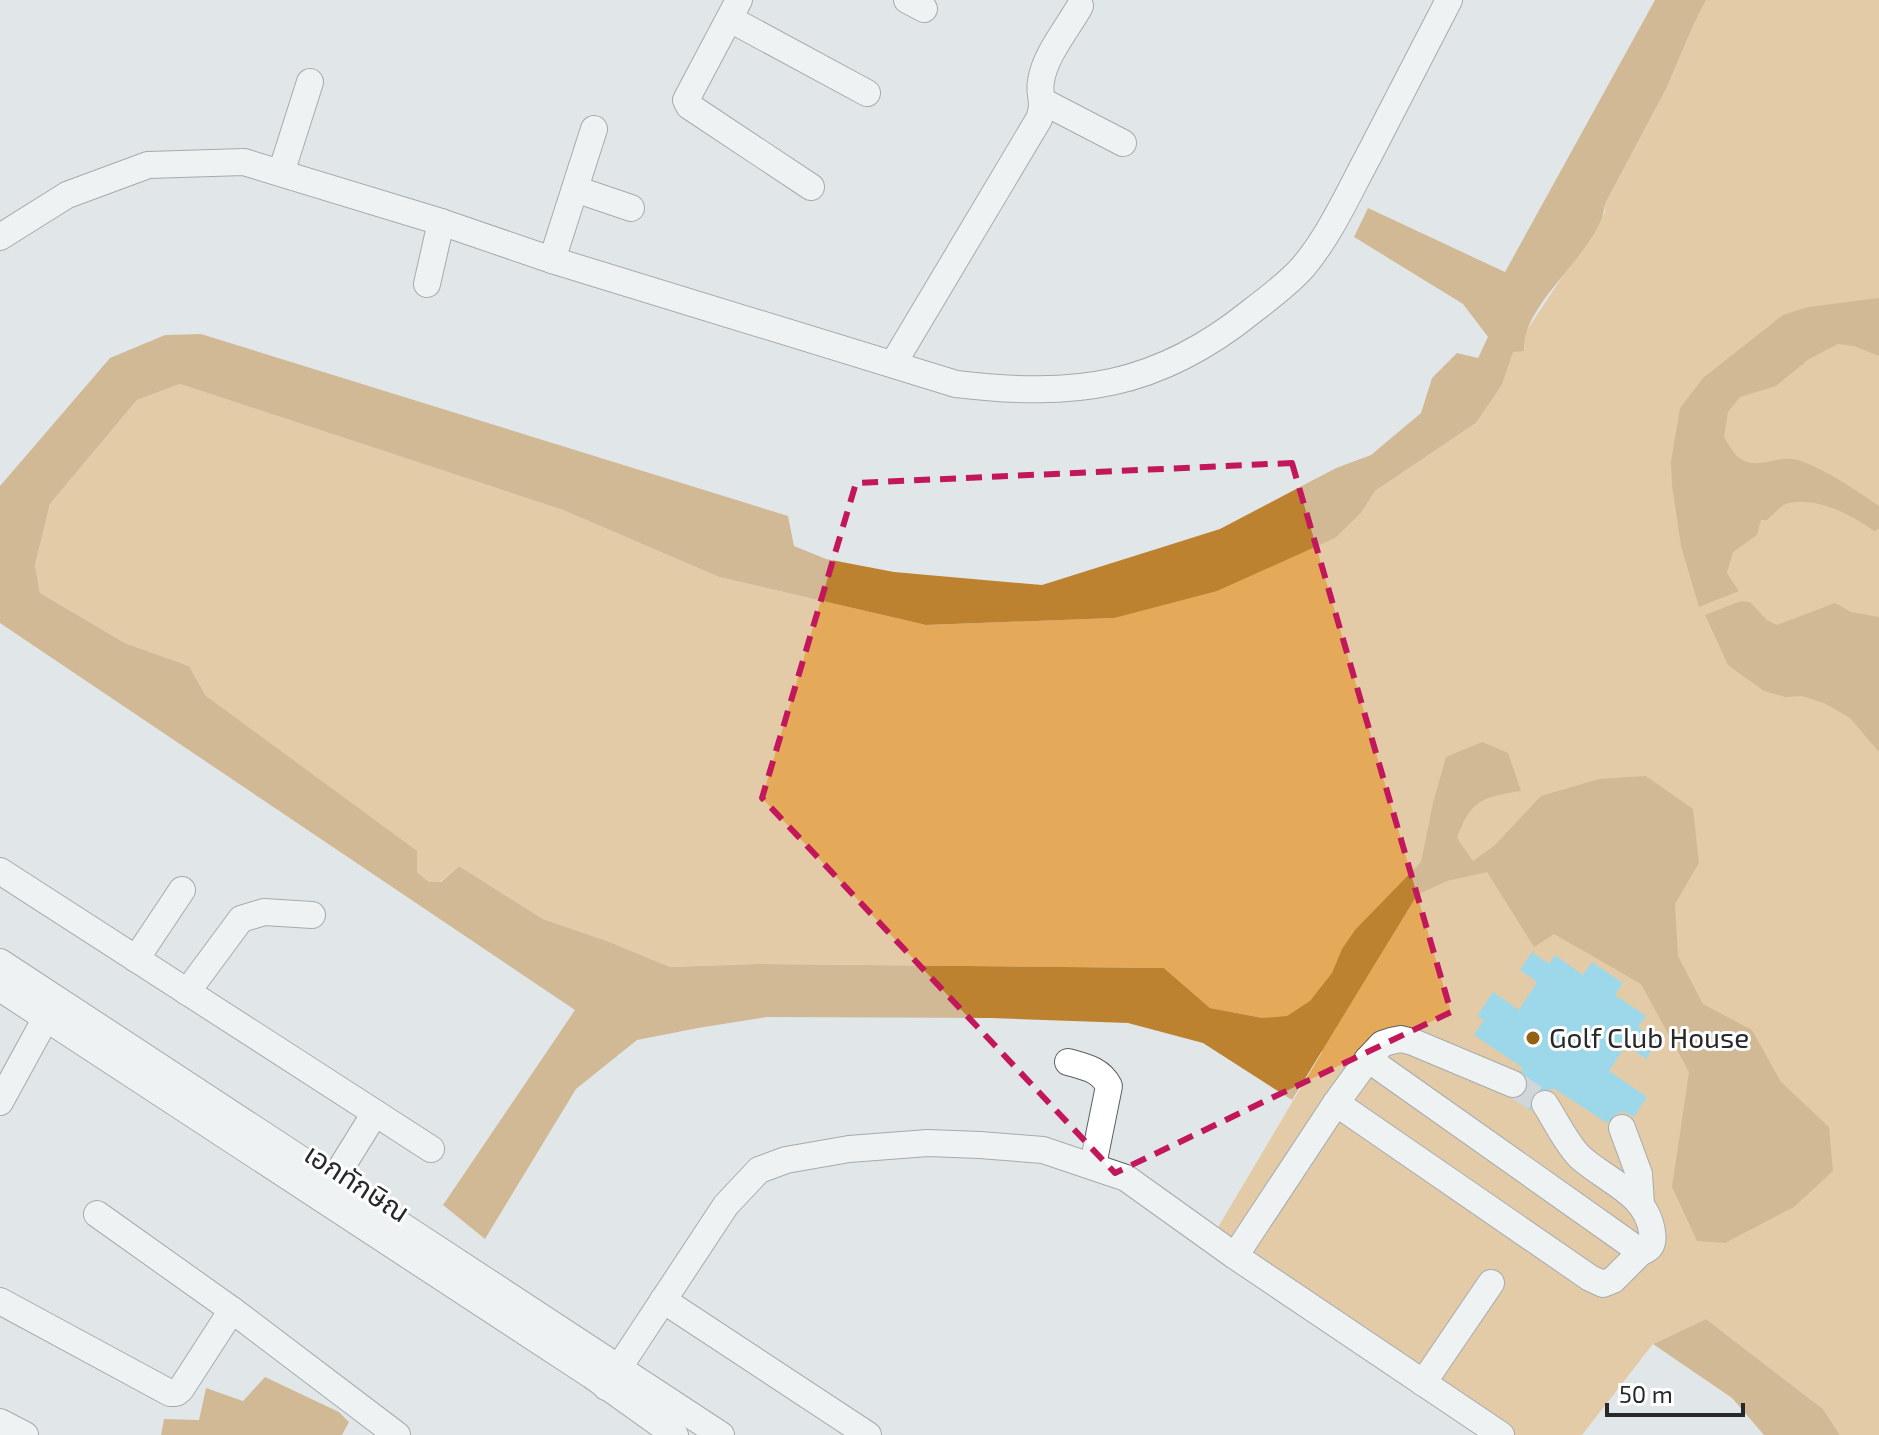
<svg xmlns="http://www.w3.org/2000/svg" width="1879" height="1435" viewBox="0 0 1879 1435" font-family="'Exo 2','Noto Sans Thai',sans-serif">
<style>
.green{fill:#e5a95a}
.water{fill:#bd8230}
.building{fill:#49c6eb}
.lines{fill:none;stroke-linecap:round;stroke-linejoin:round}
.minor-tunnel{stroke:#bcc1c3;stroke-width:26;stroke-dasharray:26 13;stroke-linecap:butt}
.minor-casing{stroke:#5c6163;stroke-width:28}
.minor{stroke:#fff;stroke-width:26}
.marked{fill:none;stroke:#c2185b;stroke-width:6;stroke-dasharray:16 10;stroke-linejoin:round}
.poi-dot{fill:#936113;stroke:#fff;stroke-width:3}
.labels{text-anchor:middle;stroke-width:6;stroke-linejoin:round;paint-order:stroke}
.poi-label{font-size:28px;fill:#262829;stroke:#fff;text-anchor:start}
.street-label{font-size:28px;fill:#262829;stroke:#fff}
</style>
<rect width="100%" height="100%" fill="#e1e7e9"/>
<polygon class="green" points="1706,0 1879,0 1879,1435 1840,1435 1823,1409 1706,1319 1653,1344 1582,1435 1499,1435 1211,1239 1322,1052 1263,1018 1210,1008 1164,968 756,964 670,967 607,941 543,919 459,866 440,882 429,882 206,696 189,666 125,643 40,593 35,565 50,504 137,400 180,384 563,510 719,577 926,625 1113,618 1335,537 1361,513 1375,491 1476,423 1502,385 1513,351 1605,212 1605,204 1666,89 1693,26"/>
<g class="water">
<path d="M 1655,0 L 1706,0 L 1693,26 L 1666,89 L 1605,204 C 1602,249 1520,304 1524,351 L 1513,352 L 1502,385 L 1476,423 L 1375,491 L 1361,513 L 1335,538 L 1217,591 L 1114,618 L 926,625 L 719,577 L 563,510 L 180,384 L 137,400 L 50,504 L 35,565 L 40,593 L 125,643 L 189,666 L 206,696 L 417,851 L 417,872 L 429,882 L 441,882 L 459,866 L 543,919 L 607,941 L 670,967 L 756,964 L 1164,968 L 1210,1008 L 1263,1018 L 1287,1016 L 1310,1001 L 1332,973 L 1342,949 L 1355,930 L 1421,862 L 1433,803 L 1446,757 L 1482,742 L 1508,753 L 1521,791 C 1483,797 1471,799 1457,838 L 1473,861 L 1495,845 L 1541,796 L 1599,779 L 1646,776 L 1693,809 L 1699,863 L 1675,904 L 1678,956 L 1703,1004 L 1752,1030 L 1781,1082 L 1829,1127 L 1833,1171 L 1794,1207 L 1725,1243 L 1697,1241 L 1672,1187 L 1689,1072 L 1641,984 L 1554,934 L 1534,947 L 1487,872 L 1447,881 L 1417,895 L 1292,1100 L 1203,1043 L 1128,1023 L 991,1018 L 767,1017 L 698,1028 L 637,1040 L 576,1089 L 485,1239 L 443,1205 L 575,1010 L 0,623 L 0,486 L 110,358 L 165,335 L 201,334 L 788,516 L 794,546 L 826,559 L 894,572 L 1042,585 L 1220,529 L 1336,468 L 1371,455 L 1421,413 L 1432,378 L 1457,353 L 1478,358 L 1488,337 L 1463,304 L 1354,237 L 1368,208 L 1505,272 Z"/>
<path d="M 1879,298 L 1879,356 L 1854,346 L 1838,344 L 1809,359 L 1776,386 L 1740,397 L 1728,412 L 1724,437 C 1728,443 1732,452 1738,457 C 1756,472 1778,454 1798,460 C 1827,470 1853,488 1879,506 L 1879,529 L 1874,531 C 1852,515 1814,495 1786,504 C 1779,507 1773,515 1767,520 L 1761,520 L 1757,535 L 1733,552 L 1727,573 L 1739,591 L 1699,607 L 1681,546 L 1672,485 L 1671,462 L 1680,408 L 1703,378 L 1783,315 L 1808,307 Z"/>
<polygon points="1741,601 1750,602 1767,620 1777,625 1835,603 1851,612 1879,617 1879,752 1850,718 1824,703 1802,696 1785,697 1764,691 1728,665 1705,615"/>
<polygon points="1706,1319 1823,1409 1840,1435 1764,1435 1732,1398 1653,1344"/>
<polygon points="265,1377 339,1412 349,1422 342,1435 161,1435 164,1419 199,1420 206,1388 243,1401"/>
</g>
<polygon class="building" points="1532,952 1549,964 1555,955 1583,975 1592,962 1623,983 1615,995 1646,1016 1638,1027 1658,1041 1646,1059 1626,1045 1609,1071 1647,1097 1634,1117 1625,1112 1617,1113 1607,1123 1555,1089 1536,1091 1531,1097 1531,1111 1515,1100 1523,1096 1528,1089 1529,1081 1521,1071 1523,1068 1474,1035 1484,1020 1477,1016 1493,992 1519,1010 1537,982 1520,970"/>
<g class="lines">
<polyline class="minor-tunnel" points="1513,1084 1545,1104"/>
<g class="minor-casing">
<g id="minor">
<polyline points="739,0 686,100 689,106 811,187"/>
<polyline points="907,0 924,9"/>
<polyline points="730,19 867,93"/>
<polyline points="1044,102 1123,143"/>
<polyline points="281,173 310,82"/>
<polyline points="575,189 631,208"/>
<path d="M 0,237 L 67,195 L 148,165 L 244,162 L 441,222 L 552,260 L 956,384 C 1075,398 1157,388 1252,311 C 1270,297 1288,284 1303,267 C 1330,235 1348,194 1368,157 C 1395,105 1422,52 1449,0"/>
<polyline points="552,260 594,129"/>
<polyline points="427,284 441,222"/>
<path d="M 893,364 L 1039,119 C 1046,99 1038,97 1041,81 C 1045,55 1067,29 1080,6"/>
<polyline points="0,871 431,1149"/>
<polyline points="136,959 182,890"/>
<polyline points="0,962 721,1435"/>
<polyline points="0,988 591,1375 675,1435"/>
<polyline points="187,992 241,919 264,912 312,915"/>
<path d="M 1368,1059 L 1641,1252 C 1651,1249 1654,1243 1652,1232 C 1647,1193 1606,1181 1580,1157 C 1566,1143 1556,1121 1545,1104"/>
<path d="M 1068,1062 C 1085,1067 1100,1069 1109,1086 L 1093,1165"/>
<polyline points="0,1102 46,1018"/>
<polyline points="1336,1103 1590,1278 1603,1284 1613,1280 1641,1252"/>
<polyline points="1622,1128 1639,1174 1641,1204"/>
<polyline points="326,1192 375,1113"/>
<polyline points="97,1214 232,1310 397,1435"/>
<polyline points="1235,1256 1336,1103 1368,1059 1382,1044 1391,1041 1401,1039 1413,1042 1513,1084"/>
<polyline points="663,1300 868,1435"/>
<polyline points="0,1301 170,1393 176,1393 181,1389 232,1310"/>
<polyline points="1423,1383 1491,1283"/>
<polyline points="606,1387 726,1205 759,1170 786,1160 849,1149 928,1143 980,1145 1043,1150 1126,1178 1235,1256 1501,1435"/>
<polyline points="0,1422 25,1435"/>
</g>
</g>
<use href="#minor" class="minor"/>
</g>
<path d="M0 0H1879V1435H0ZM 1292,463 L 1451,1012 L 1115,1173 L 762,798 L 856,483 Z" fill="#e1e7e9" fill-opacity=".55" fill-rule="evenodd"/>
<path class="marked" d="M 1292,463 L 1451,1012 L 1115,1173 L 762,798 L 856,483 Z"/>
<circle class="poi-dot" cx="1533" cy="1038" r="8"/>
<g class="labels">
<g class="poi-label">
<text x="1549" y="1048">Golf Club House</text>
</g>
<g class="street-label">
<text transform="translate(357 1183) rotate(33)" y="10">เอกทักษิณ</text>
</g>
</g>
<path d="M1607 1403v12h136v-12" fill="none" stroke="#262829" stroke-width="4"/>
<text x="1619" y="1403" font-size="24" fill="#262829" stroke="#ffffff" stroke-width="6" paint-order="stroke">50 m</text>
</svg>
